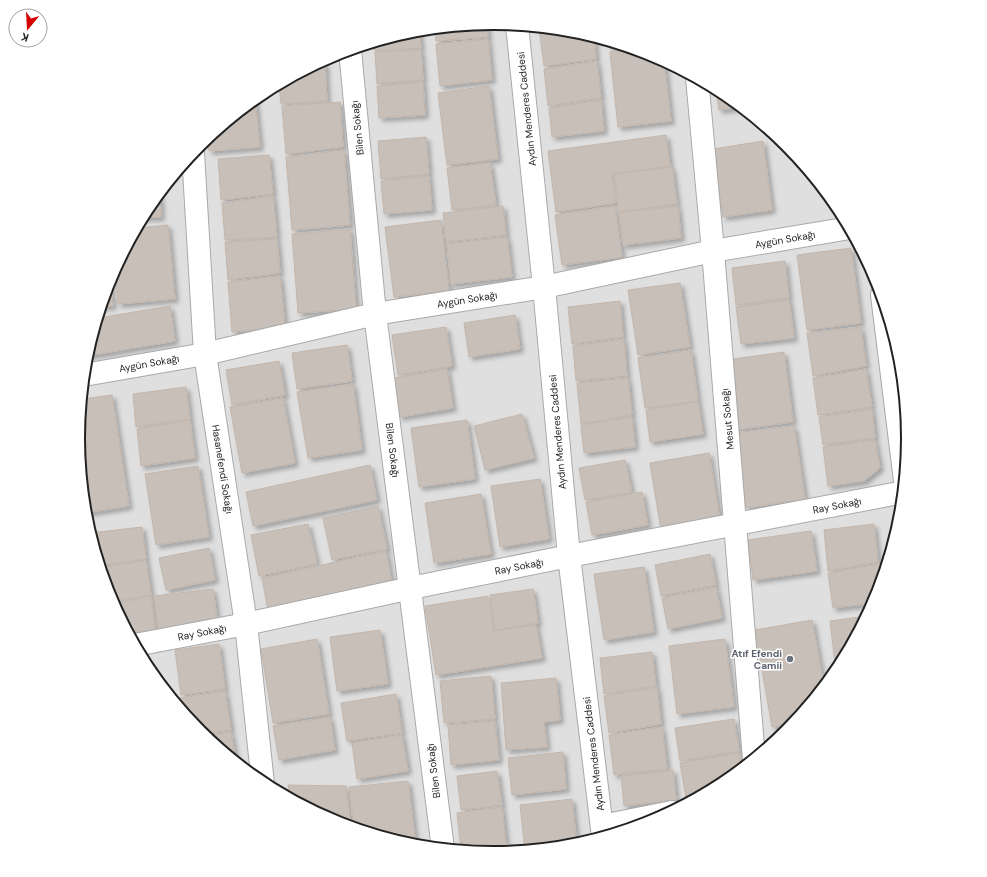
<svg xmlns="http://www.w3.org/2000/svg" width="987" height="877" viewBox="0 0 987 877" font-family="'DM Sans',sans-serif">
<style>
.residential{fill:#e0dfdf}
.building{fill:#c7bfb8;stroke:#c4b6ab;filter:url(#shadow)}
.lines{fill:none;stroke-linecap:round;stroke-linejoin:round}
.street-casing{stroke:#a9a9a9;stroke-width:24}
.street{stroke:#fff;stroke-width:22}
.worship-dot{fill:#6b7280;stroke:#fff;stroke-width:1.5}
.labels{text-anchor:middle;stroke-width:3;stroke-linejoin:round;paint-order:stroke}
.street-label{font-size:10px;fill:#222;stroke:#fff}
.worship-label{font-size:10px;font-weight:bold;fill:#5b616d;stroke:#fff;text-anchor:end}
.rim{fill:none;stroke:#222;stroke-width:2}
</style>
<defs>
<filter id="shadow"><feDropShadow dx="3.5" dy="3.5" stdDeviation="2" flood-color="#0004"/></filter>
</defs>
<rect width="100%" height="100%" fill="#f2efe9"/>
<circle class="residential" cx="493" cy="438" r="414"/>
<g class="building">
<polygon points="487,24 488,37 436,41 435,29"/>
<polygon points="539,28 575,31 594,37 596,59 544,66"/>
<polygon points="419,30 421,48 375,51 374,43 413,31"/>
<polygon points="488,39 492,80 440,86 436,44"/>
<polygon points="609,41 626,47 610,49"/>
<polygon points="633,49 653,55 664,61 671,121 618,127 610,52"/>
<polygon points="421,50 423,80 377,84 375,52"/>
<polygon points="597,61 601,98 548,106 544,69"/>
<polygon points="319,63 325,63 327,101 281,104 279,84"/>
<polygon points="423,82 425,115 379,118 377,86"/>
<polygon points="489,86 498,159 447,165 438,93"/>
<polygon points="716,89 725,93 742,107 719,110"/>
<polygon points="255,99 260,147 209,151 208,138"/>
<polygon points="601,100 604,131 552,137 549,108"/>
<polygon points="340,102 343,147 286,154 282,106"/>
<polygon points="666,135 670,166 612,174 616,203 556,212 548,151"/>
<polygon points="426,137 429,174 381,179 378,141"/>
<polygon points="763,141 772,210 723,217 713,149"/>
<polygon points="344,150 350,225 292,230 286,157"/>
<polygon points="269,155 273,194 221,200 218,159"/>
<polygon points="490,163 496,205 452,210 447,168"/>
<polygon points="672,167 677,204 619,212 614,174"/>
<polygon points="429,176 432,210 384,214 381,181"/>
<polygon points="160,194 161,217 142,218 148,207"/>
<polygon points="273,196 277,237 225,240 222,203"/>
<polygon points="503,206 506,235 446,242 443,213"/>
<polygon points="615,206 622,257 562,265 555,215"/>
<polygon points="678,206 681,238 623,245 619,213"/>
<polygon points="441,220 449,291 394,297 385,227"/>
<polygon points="168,225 175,299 118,304 115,270 137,228"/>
<polygon points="350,229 356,309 298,313 292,234"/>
<polygon points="507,237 512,277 451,284 447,244"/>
<polygon points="277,239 280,273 228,280 225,242"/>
<polygon points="851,248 861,323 807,330 797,255"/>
<polygon points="785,261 789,298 736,305 732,268"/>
<polygon points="280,276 285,327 232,332 228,282"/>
<polygon points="110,279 113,306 101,307"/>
<polygon points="680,283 690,347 638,355 628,290"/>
<polygon points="789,300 794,338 741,344 736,307"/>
<polygon points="620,301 623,337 572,344 568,307"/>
<polygon points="170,306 175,341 86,356 98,318"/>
<polygon points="515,315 520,349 469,357 464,323"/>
<polygon points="446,327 452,366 398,375 392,335"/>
<polygon points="861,327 866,366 813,376 807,333"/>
<polygon points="624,339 627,376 576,381 573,346"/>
<polygon points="347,345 352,381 297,389 292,353"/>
<polygon points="691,350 698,401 645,408 638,358"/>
<polygon points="784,352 793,422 735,430 726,360"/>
<polygon points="279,361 285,395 232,405 226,370"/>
<polygon points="447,369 453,408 399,417 393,378"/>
<polygon points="866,369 872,407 818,415 813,378"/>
<polygon points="628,378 632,415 581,424 577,383"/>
<polygon points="353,384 362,450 308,458 297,392"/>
<polygon points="186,387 190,419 136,427 133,394"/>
<polygon points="112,395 129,506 85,513 78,438 82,399"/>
<polygon points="283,398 295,463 242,473 230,407"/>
<polygon points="698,402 703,434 650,442 646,410"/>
<polygon points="872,409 875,438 823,445 819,417"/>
<polygon points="522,414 534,458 485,470 474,426"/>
<polygon points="632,417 635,447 584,453 581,425"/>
<polygon points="190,420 195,458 141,466 137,429"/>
<polygon points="467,420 475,479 419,487 411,428"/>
<polygon points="794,426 805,499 746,508 736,433"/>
<polygon points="875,440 880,468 864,481 828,486 823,447"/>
<polygon points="709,453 720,520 661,530 650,463"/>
<polygon points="625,460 632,493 585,500 579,468"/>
<polygon points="370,465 377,500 253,526 246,492"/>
<polygon points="198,466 209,537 156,545 145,474"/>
<polygon points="540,479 549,539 500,547 491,486"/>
<polygon points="642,492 648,525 592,535 586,502"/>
<polygon points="481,494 491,554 434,563 425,503"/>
<polygon points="378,506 387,549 332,560 323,518"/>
<polygon points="308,524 317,564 259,576 251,535"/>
<polygon points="874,524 878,562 828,571 824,530"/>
<polygon points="142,527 146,559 100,566 90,533"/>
<polygon points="811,531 817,571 753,580 748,540"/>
<polygon points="209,548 215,580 166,590 159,558"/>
<polygon points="386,551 392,584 268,610 262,578"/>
<polygon points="710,554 716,585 661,596 655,565"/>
<polygon points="146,560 151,595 112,602 101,568"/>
<polygon points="879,564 881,585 874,603 833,608 828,573"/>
<polygon points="644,567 654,632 604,640 594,574"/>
<polygon points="716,587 722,618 668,629 662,598"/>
<polygon points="213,589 218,626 159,633 154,596"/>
<polygon points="533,589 538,623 495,630 490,595"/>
<polygon points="151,596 156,634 131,637 113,604"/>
<polygon points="488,596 494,631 536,625 542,658 436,675 425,606"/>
<polygon points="867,616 839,670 836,672 830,621"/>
<polygon points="812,620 824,687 795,723 772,727 755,630"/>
<polygon points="380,630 388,684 337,691 330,637"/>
<polygon points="317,639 329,714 273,723 261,649"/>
<polygon points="725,639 734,707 677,714 669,646"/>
<polygon points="219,644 225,689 181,695 175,650"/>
<polygon points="652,652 656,686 604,694 600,658"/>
<polygon points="144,661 147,661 149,670 148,669"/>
<polygon points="491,676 495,719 444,723 440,681"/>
<polygon points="556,678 560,720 544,722 547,747 506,750 501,683"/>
<polygon points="657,687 661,724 609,733 604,696"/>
<polygon points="225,691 231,730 202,734 172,699"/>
<polygon points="396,694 402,733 347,741 341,703"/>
<polygon points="330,717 335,750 279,760 273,726"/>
<polygon points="734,719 739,751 680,761 675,728"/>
<polygon points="495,721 499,760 451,765 448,725"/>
<polygon points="662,727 667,769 614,775 609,735"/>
<polygon points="231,732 236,762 204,736"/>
<polygon points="402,735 408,771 357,779 352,743"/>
<polygon points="783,736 774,744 773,737"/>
<polygon points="563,752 566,789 512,795 508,758"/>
<polygon points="739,753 742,770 724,784 702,796 686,798 680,763"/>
<polygon points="673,770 676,800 624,806 621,776"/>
<polygon points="497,771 502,805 461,810 457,776"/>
<polygon points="408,781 416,846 354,828 349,787"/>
<polygon points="288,785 346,786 351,827 334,822 290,798"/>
<polygon points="572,799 577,845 525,851 520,805"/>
<polygon points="502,807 506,844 461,850 457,813"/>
<polygon points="508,847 508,853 493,854 471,852"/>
</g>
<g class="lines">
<g class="street-casing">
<g id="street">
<polyline points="517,25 544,287 569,556 603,837"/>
<polyline points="350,50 375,314 443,849"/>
<polyline points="697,78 713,251 754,759"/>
<polyline points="193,153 205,354 246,624 263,784"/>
<polyline points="882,295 905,481"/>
<polyline points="84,375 205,354 375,314 544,287 713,251 850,228"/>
<polyline points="135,645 246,624 411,588 569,556 904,492"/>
<polyline points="602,826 672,812"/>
</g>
</g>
<use href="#street" class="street"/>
</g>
<circle class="worship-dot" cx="790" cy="659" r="4"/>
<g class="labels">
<g class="street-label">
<text transform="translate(526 109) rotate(-96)" y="4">Aydın Menderes Caddesi</text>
<text transform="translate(357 128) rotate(-96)" y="4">Bilen Sokağı</text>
<text transform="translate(785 239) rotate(-10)" y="4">Aygün Sokağı</text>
<text transform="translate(467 299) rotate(-9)" y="4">Aygün Sokağı</text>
<text transform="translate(149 363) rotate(-10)" y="4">Aygün Sokağı</text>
<text transform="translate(727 419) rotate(-95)" y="4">Mesut Sokağı</text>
<text transform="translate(557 432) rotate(-95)" y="4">Aydın Menderes Caddesi</text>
<text transform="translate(393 450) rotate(83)" y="4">Bilen Sokağı</text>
<text transform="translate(223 469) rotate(81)" y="4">Hasanefendi Sokağı</text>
<text transform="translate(837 505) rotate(-11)" y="4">Ray Sokağı</text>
<text transform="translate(519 566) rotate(-11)" y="4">Ray Sokağı</text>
<text transform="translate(202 632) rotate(-11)" y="4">Ray Sokağı</text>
<text transform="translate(593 754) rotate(-97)" y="4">Aydın Menderes Caddesi</text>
<text transform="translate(433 771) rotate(-97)" y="4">Bilen Sokağı</text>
</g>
<g class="worship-label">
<text x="782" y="657">Atıf Efendi<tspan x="782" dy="12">Camii</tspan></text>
</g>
</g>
<path d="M0 0H987V877H0ZM85 438a408 408 0 1 1 816 0a408 408 0 1 1-816 0Z" fill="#fff" fill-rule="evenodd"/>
<path class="rim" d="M85 438a408 408 0 1 1 816 0a408 408 0 1 1-816 0Z"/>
<g transform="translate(28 28) rotate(198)"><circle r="19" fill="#ffffff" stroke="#a7a7a7"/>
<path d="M0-3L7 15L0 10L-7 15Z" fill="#d40000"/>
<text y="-6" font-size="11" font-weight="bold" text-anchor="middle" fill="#222222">K</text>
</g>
</svg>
